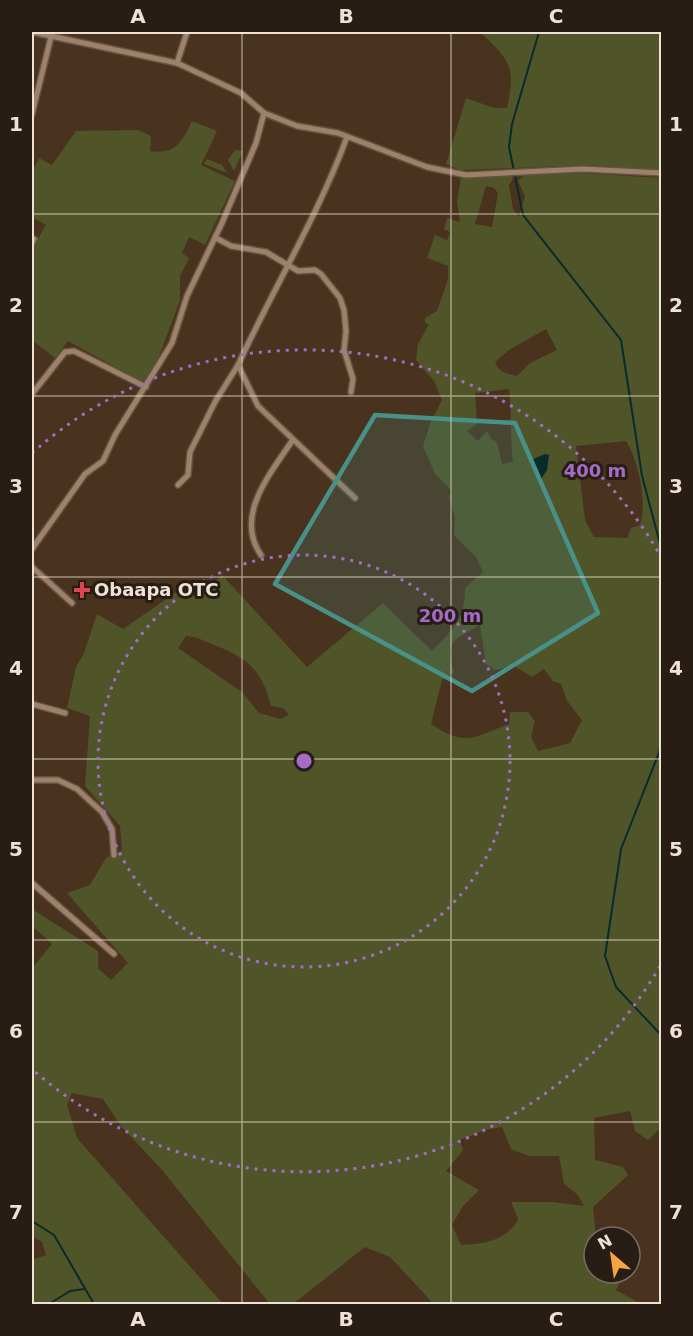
<svg xmlns="http://www.w3.org/2000/svg" width="693" height="1336" viewBox="0 0 693 1336" font-family="'DejaVu Sans',sans-serif">
<style>
.green{fill:#505429;fill-rule:evenodd}
.water{fill:#082b2d}
.lines{fill:none;stroke-linecap:round;stroke-linejoin:round}
.stream{stroke:#082b2d;stroke-width:2}
.street-casing{stroke:#65513f;stroke-width:8}
.street{stroke:#9c816b;stroke-width:5}
.marked{fill:#479188;fill-opacity:0.2;stroke:#479188;stroke-width:4.5;stroke-linejoin:round}
.grid{fill:none;stroke:#f0e1d5;stroke-width:1.5;stroke-opacity:0.55}
.ring{fill:none;stroke:#a46bc7;stroke-width:3;stroke-dasharray:3 6}
.health-dot{fill:#e0444e;stroke:#271d14;stroke-width:2}
.labels{text-anchor:middle;stroke-width:6;stroke-linejoin:round;paint-order:stroke}
.poi-label{font-size:18px;font-weight:bold;fill:#f0e1d5;stroke:#271d14;text-anchor:start}
.centre{fill:#a46bc7;stroke:#271d14;stroke-width:3}
.ring-label{font-size:18px;text-anchor:middle;font-weight:bold;fill:#a46bc7;stroke:#271d14;stroke-width:6;stroke-linejoin:round;paint-order:stroke}
.neatline{fill:none;stroke:#f0e1d5;stroke-width:2}
.grid-label{font-size:20px;text-anchor:middle;font-weight:bold;fill:#f0e1d5}
</style>
<rect width="100%" height="100%" fill="#49321e"/>
<g class="green">
<path d="M 480,32 L 661,32 L 661,171 L 590,165 L 460,170 L 446,164 L 466,98 L 494,108 L 507,108 C 516,65 510,61 480,32 Z"/>
<path d="M 192,121 L 217,131 L 201,165 L 235,181 L 205,245 L 189,237 L 182,253 L 189,258 L 180,276 L 180,300 L 159,357 L 144,383 L 68,341 L 55,358 L 32,340 L 32,249 L 46,225 L 32,217 L 32,172 L 39,158 L 52,165 L 76,131 L 138,130 L 151,136 L 150,151 C 176,155 182,141 192,121 Z"/>
<polygon points="235,150 243,151 234,171 228,160"/>
<polygon points="207,159 222,165 227,173 204,164"/>
<path d="M 580,173 L 661,178 L 661,1128 L 648,1140 L 635,1131 L 630,1111 L 594,1118 L 595,1160 L 623,1167 L 628,1175 L 593,1207 L 596,1237 L 594,1273 L 625,1273 L 616,1290 L 641,1304 L 428,1304 L 431,1301 L 390,1257 L 365,1247 L 293,1304 L 270,1304 L 162,1170 L 121,1126 L 103,1099 L 72,1093 L 67,1105 L 77,1138 L 223,1304 L 32,1304 L 32,1260 L 46,1255 L 42,1242 L 32,1236 L 32,968 L 52,944 L 32,926 L 32,909 L 98,951 L 98,968 L 111,980 L 128,963 L 67,893 L 90,885 L 106,858 L 122,850 L 120,826 L 85,786 L 90,716 L 67,708 L 76,667 L 84,653 L 97,614 L 123,629 L 185,586 L 196,598 L 222,575 L 307,667 L 383,603 L 432,651 C 453,629 465,620 465,588 L 483,572 L 476,557 L 454,535 L 455,517 L 449,497 L 452,491 L 435,474 L 423,446 L 431,421 L 442,400 L 434,381 L 416,360 L 418,344 L 429,324 L 425,323 L 425,318 L 437,311 L 448,279 L 448,266 L 427,258 L 435,235 L 447,240 L 450,232 L 444,229 L 447,218 L 460,222 L 457,201 L 461,178 L 511,175 L 513,179 L 509,185 L 513,209 L 519,217 L 525,196 L 518,181 L 524,175 ZM 486,186 L 494,188 L 498,193 L 492,227 L 475,224 ZM 546,329 L 557,350 L 530,363 L 517,376 C 507,373 499,373 495,362 L 509,350 ZM 509,389 C 512,414 510,438 513,462 L 502,464 L 497,442 L 491,439 L 487,431 L 478,441 L 467,431 L 477,424 L 475,393 ZM 626,441 C 639,462 647,501 640,525 L 631,528 L 627,538 L 594,537 L 585,520 L 576,446 ZM 480,625 L 486,664 L 495,670 L 514,666 L 532,677 L 544,669 L 553,681 L 561,684 L 567,701 L 582,720 L 570,743 L 538,751 L 531,737 L 535,721 L 528,712 L 510,712 L 509,724 C 472,738 466,747 431,724 L 442,680 L 454,672 C 444,639 454,641 480,625 ZM 186,636 L 195,637 C 237,655 259,658 271,706 L 283,708 L 289,715 L 281,719 L 259,713 L 242,692 L 178,648 ZM 502,1127 L 511,1149 L 529,1156 L 559,1156 L 564,1184 L 578,1195 L 584,1206 L 553,1202 L 511,1202 L 518,1219 C 507,1241 483,1244 461,1245 L 452,1225 L 463,1206 L 479,1190 L 446,1171 L 463,1150 L 460,1140 L 485,1130 Z"/>
</g>
<polygon class="water" points="545,454 549,455 547,470 541,479 531,460"/>
<g class="lines">
<g class="stream">
<polyline points="539,32 512,124 509,147 523,215 621,340 642,476 662,551"/>
<polyline points="662,653 662,673"/>
<polyline points="662,745 621,849 605,956 616,987 662,1036"/>
<polyline points="32,1221 54,1235 94,1304"/>
<polyline points="49,1304 70,1291 84,1289"/>
</g>
<g class="street-casing">
<g id="street">
<polyline points="32,32 177,63 241,93 264,113 297,126 338,133 427,167 466,175 583,169 662,173"/>
<polyline points="177,63 187,32"/>
<polyline points="32,114 51,37"/>
<path d="M 347,137 C 318,216 273,289 238,365 L 258,406 L 355,498"/>
<polyline points="216,238 231,246 266,252 298,271 315,270 321,274 340,298 344,310 346,331 344,350 353,379 351,392"/>
<polyline points="32,243 34,239"/>
<polyline points="32,394 65,352 74,351 146,387"/>
<polyline points="178,485 188,475 190,452 215,402 238,365"/>
<polyline points="32,549 85,474 103,461 115,435 172,343 187,296 222,223 256,143 264,113"/>
<path d="M 261,555 C 234,516 270,474 292,441"/>
<polyline points="32,567 72,603"/>
<polyline points="32,704 65,713"/>
<polyline points="32,780 58,780 77,789 102,812 112,829 114,855"/>
<polyline points="32,883 114,954"/>
</g>
</g>
<use href="#street" class="street"/>
</g>
<path class="marked" d="M 375,415 L 515,423 L 598,613 L 472,691 L 275,584 Z"/>
<path class="grid" d="M 242,32 L 242,1304M 451,32 L 451,1304M 32,214 L 662,214M 32,396 L 662,396M 32,577 L 662,577M 32,759 L 662,759M 32,940 L 662,940M 32,1122 L 662,1122"/>
<g class="ring">
<circle cx="304" cy="761" r="206"/>
<path d="M660 966A411 411 0 0 1 32 1069M32 453A411 411 0 0 1 660 555"/>
</g>
<path class="health-dot" d="M79 581h6v6h6v6h-6v6h-6v-6h-6v-6h6z"/>
<g class="labels">
<g class="poi-label">
<text x="94" y="596">Obaapa OTC</text>
</g>
</g>
<circle cx="304" cy="761" r="9" class="centre"/>
<g class="ring-label">
<text x="595" y="477">400 m</text>
<text x="450" y="622">200 m</text>
</g>
<rect width="693" height="1336" fill="none" stroke="#271d14" stroke-width="66"/>
<g transform="translate(612 1255) rotate(331)"><circle r="28" fill="#271d14" stroke="#776b61" stroke-width="1.5"/>
<path d="M0-4.5L10 22L0 15L-10 22Z" fill="#f2a541"/>
<text y="-9" font-size="16" font-weight="bold" text-anchor="middle" fill="#f0e1d5">N</text>
</g>
<rect x="33" y="33" width="627" height="1270" class="neatline"/>
<g class="grid-label">
<text x="138" y="23">A</text>
<text x="346" y="23">B</text>
<text x="556" y="23">C</text>
<text x="16" y="131">1</text>
<text x="676" y="131">1</text>
<text x="16" y="312">2</text>
<text x="676" y="312">2</text>
<text x="16" y="493">3</text>
<text x="676" y="493">3</text>
<text x="16" y="675">4</text>
<text x="676" y="675">4</text>
<text x="16" y="856">5</text>
<text x="676" y="856">5</text>
<text x="16" y="1038">6</text>
<text x="676" y="1038">6</text>
<text x="16" y="1219">7</text>
<text x="676" y="1219">7</text>
<text x="138" y="1326">A</text>
<text x="346" y="1326">B</text>
<text x="556" y="1326">C</text>
</g>
</svg>
